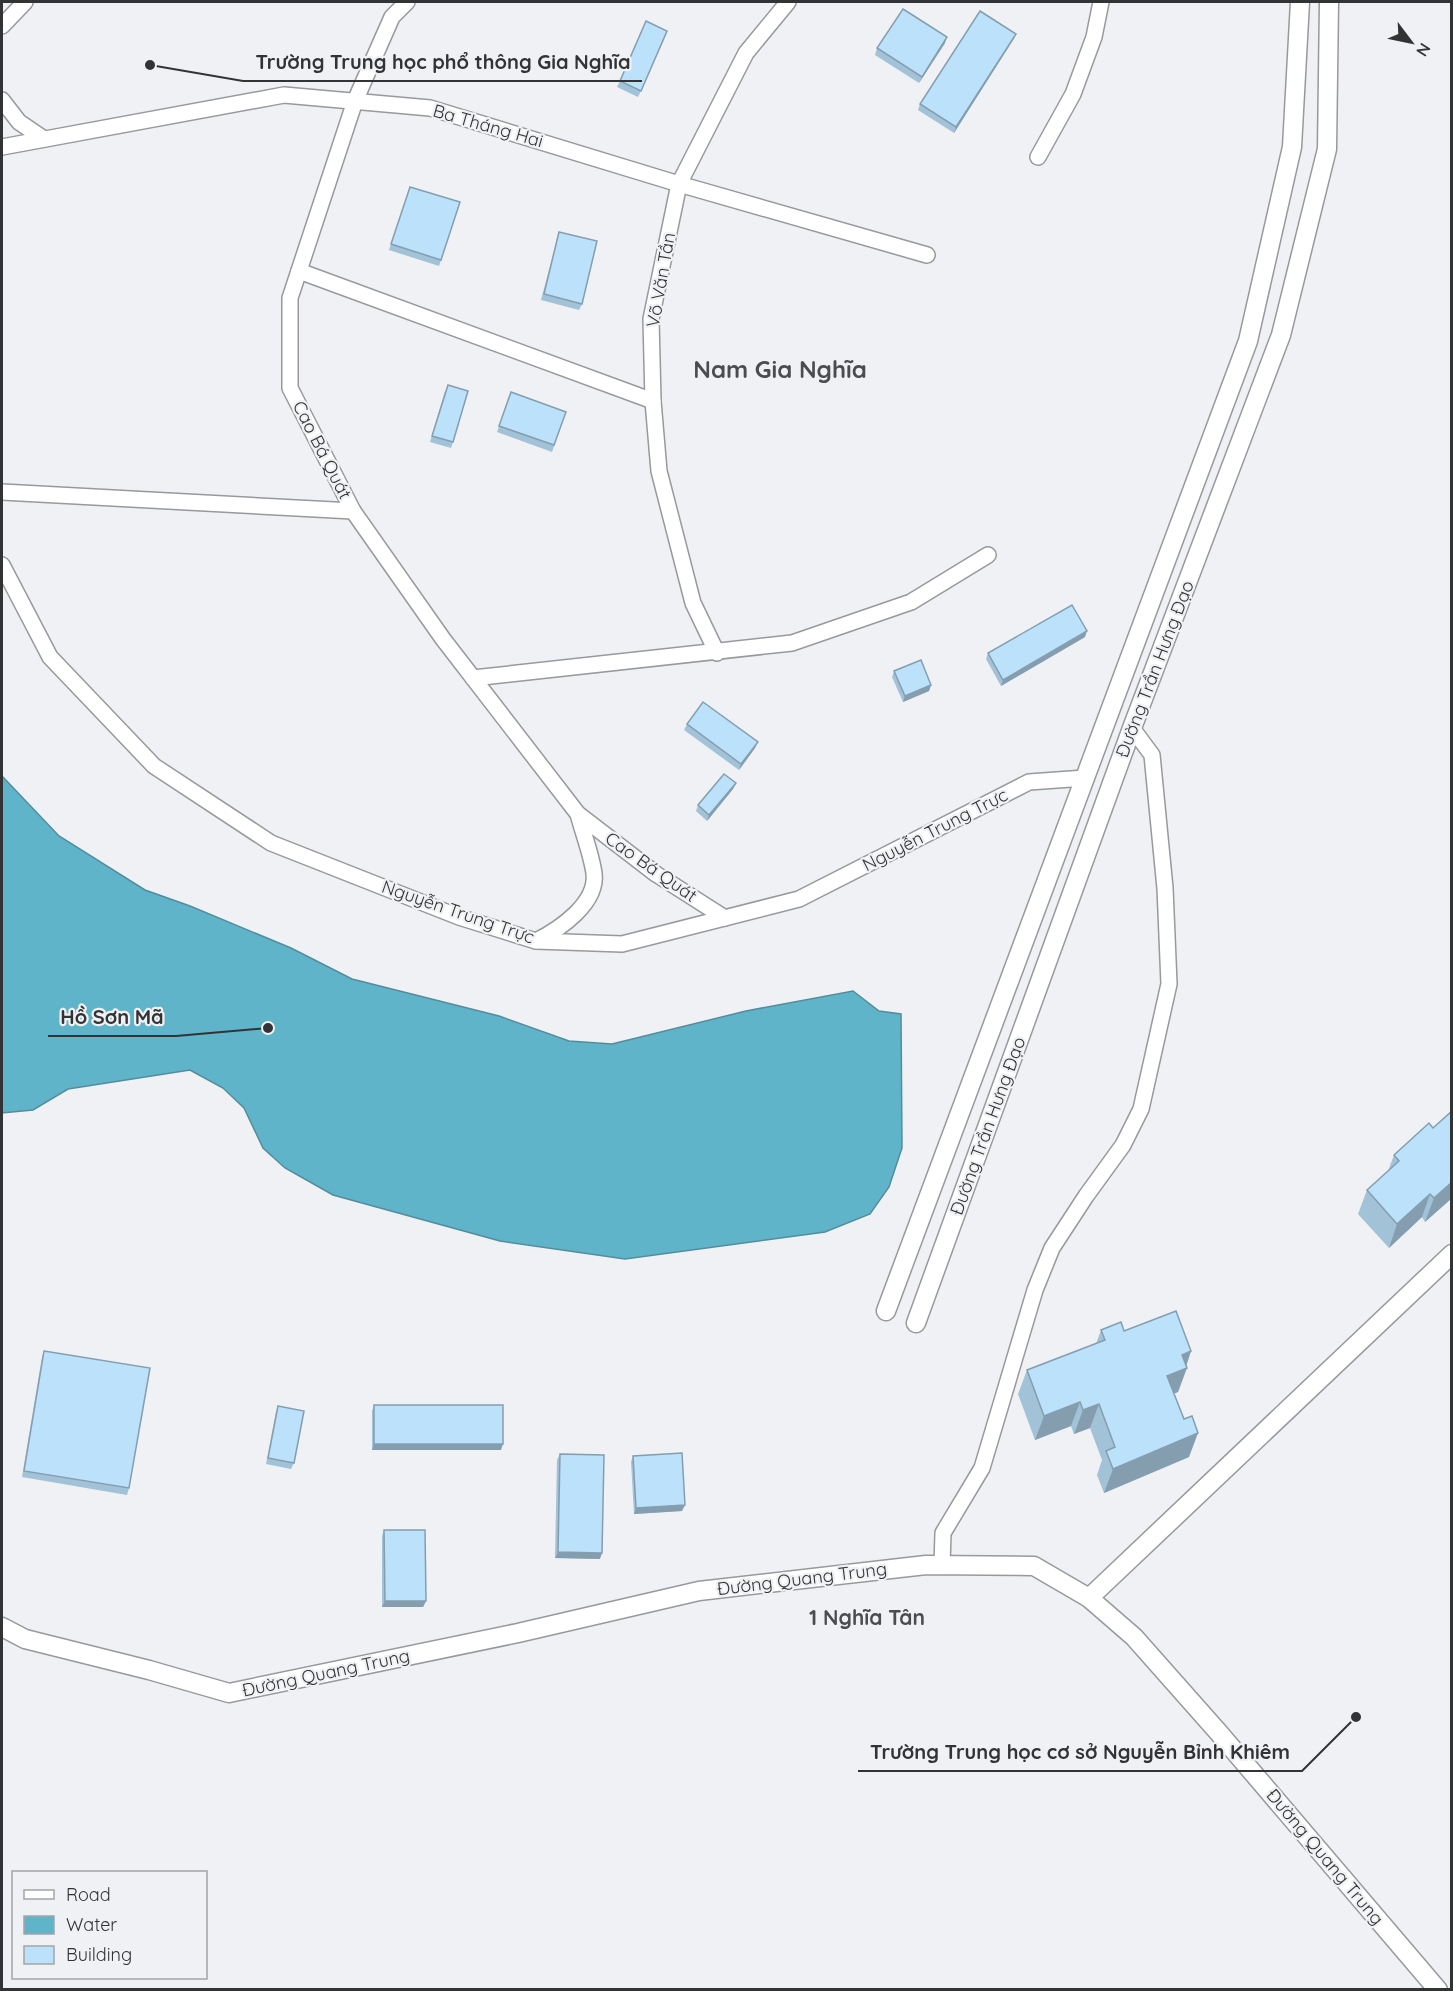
<svg xmlns="http://www.w3.org/2000/svg" width="1453" height="1991" viewBox="0 0 1453 1991" font-family="Quicksand,sans-serif">
<style>
.water{fill:#60b4ca;stroke:#528d9d;stroke-width:1.5}
.lines{fill:none;stroke-linecap:round;stroke-linejoin:round}
.minor-casing{stroke:#97999c;stroke-width:18}
.tertiary-casing{stroke:#97999c;stroke-width:21}
.minor{stroke:#fff;stroke-width:15}
.tertiary{stroke:#fff;stroke-width:18}
.wall{fill:#a2c2d8}
.shaded-wall{fill:#849eb0}
.building{fill:#bce1fb;stroke:#849eb0;stroke-width:1.5}
.labels{text-anchor:middle;stroke-width:4.5;stroke-linejoin:round;paint-order:stroke}
.street-label{font-size:18px;fill:#323334;stroke:#eff1f4}
.quarter-label{font-size:21px;font-weight:bold;fill:#4a4c4e;stroke:#eff1f4}
.district-label{font-size:24px;font-weight:bold;fill:#4a4c4e;stroke:#eff1f4}
.leader{fill:none;stroke:#323334;stroke-width:2}
.callout-dot{fill:#323334;stroke:#eff1f4;stroke-width:2}
.callout-label{font-size:20px;text-anchor:middle;font-weight:bold;fill:#323334;stroke:#eff1f4;stroke-width:4.5;stroke-linejoin:round;paint-order:stroke}
</style>
<rect width="100%" height="100%" fill="#eff1f4"/>
<polygon class="water" points="2,776 59,836 145,890 190,906 291,948 352,979 499,1016 569,1041 612,1044 746,1011 853,991 879,1011 901,1014 902,1148 889,1187 870,1214 825,1232 625,1259 500,1241 333,1195 285,1168 263,1148 244,1108 223,1088 190,1070 68,1089 33,1110 2,1113"/>
<g class="lines">
<g class="minor-casing">
<g id="minor">
<polyline points="407,2 392,17 355,101 290,298 290,388 353,511 443,639 578,814 656,874 725,918"/>
<polyline points="2,26 25,2"/>
<polyline points="2,100 19,122 44,139"/>
<polyline points="2,147 284,95 430,108 679,184 927,255"/>
<polyline points="1038,157 1073,94 1094,37 1101,2"/>
<polyline points="299,271 653,401"/>
<polyline points="2,492 353,511"/>
<polyline points="2,565 50,657 154,766 271,843 459,917 536,941 622,944 799,899 1029,782 1085,778"/>
<polyline points="717,653 693,603 659,471 653,401 651,319 679,184 746,53 788,2"/>
<polyline points="473,678 792,643 911,602 988,555"/>
<path d="M 536,941 C 560,929 598,903 594,873 C 591,853 583,833 578,814"/>
<polyline points="942,1565 943,1533 982,1468 1035,1290 1052,1248 1086,1196 1123,1145 1141,1109 1169,984 1165,888 1152,755 1132,728"/>
</g>
</g>
<g class="tertiary-casing">
<g id="tertiary">
<polyline points="886,1311 1248,341 1292,147 1300,2"/>
<polyline points="916,1323 1132,728 1281,335 1327,149 1329,2"/>
<polyline points="1089,1598 1452,1254"/>
<polyline points="2,1627 25,1639 149,1670 229,1693 518,1633 699,1591 926,1565 1034,1566 1089,1598 1134,1637 1219,1733 1438,1990"/>
</g>
</g>
<use href="#minor" class="minor"/>
<use href="#tertiary" class="tertiary"/>
</g>
<g class="wall">
<polygon points="1016,34 1013,40 954,133 918,110 920,104"/>
<polygon points="665,37 638,97 617,87 620,81"/>
<polygon points="945,43 919,83 875,55 877,48"/>
<polygon points="410,187 460,202 439,266 389,250"/>
<polygon points="559,232 582,304 579,310 541,300"/>
<polygon points="445,391 453,442 451,448 430,442"/>
<polygon points="511,392 566,412 552,452 497,432"/>
<polygon points="1085,637 1001,686 986,659 988,653"/>
<polygon points="894,671 931,685 929,691 903,702 892,677"/>
<polygon points="687,724 755,748 739,770 684,730"/>
<polygon points="736,783 733,789 707,821 696,811 698,805"/>
<polygon points="1452,1111 1452,1198 1425,1222 1422,1217 1389,1248 1358,1214 1367,1190 1388,1171 1394,1155 1433,1128"/>
<polygon points="1101,1330 1124,1331 1191,1351 1178,1392 1174,1393 1189,1457 1104,1493 1097,1475 1102,1460 1090,1428 1074,1434 1071,1426 1035,1440 1018,1394 1027,1370 1096,1344"/>
<polygon points="44,1351 129,1488 127,1495 22,1477 42,1357"/>
<polygon points="374,1405 501,1450 372,1450 372,1411"/>
<polygon points="278,1406 294,1463 291,1469 266,1464 276,1412"/>
<polygon points="560,1454 600,1559 555,1558 557,1460"/>
<polygon points="633,1456 682,1511 634,1514 631,1462"/>
<polygon points="384,1530 426,1601 423,1607 382,1607 382,1536"/>
</g>
<g class="shaded-wall">
<polygon points="1016,34 1013,40 954,133 956,127"/>
<polygon points="947,37 945,43 919,83 922,77"/>
<polygon points="1087,631 1085,637 1001,686 1003,680"/>
<polygon points="931,685 929,691 903,702 905,696"/>
<polygon points="758,742 755,748 739,770 741,764"/>
<polygon points="736,783 733,789 707,821 709,815"/>
<polygon points="1452,1182 1452,1198 1425,1222 1434,1198"/>
<polygon points="1430,1194 1422,1217 1389,1248 1397,1224"/>
<polygon points="1191,1351 1185,1369 1187,1368 1178,1392 1159,1400 1167,1376 1182,1355"/>
<polygon points="1080,1402 1071,1426 1035,1440 1044,1416"/>
<polygon points="1099,1404 1090,1428 1074,1434 1083,1410"/>
<polygon points="1198,1433 1189,1457 1104,1493 1113,1469"/>
<polygon points="374,1444 503,1444 501,1450 372,1450"/>
<polygon points="685,1505 682,1511 634,1514 636,1508"/>
<polygon points="558,1552 602,1553 600,1559 555,1558"/>
<polygon points="385,1601 426,1601 423,1607 382,1607"/>
</g>
<g class="building">
<polygon points="903,9 947,37 922,77 877,48"/>
<polygon points="980,11 1016,34 956,127 920,104"/>
<polygon points="646,21 667,31 641,91 620,81"/>
<polygon points="410,187 460,202 441,260 391,244"/>
<polygon points="559,232 597,241 582,304 544,294"/>
<polygon points="448,385 468,391 453,442 432,436"/>
<polygon points="511,392 566,412 554,445 499,426"/>
<polygon points="1072,605 1087,631 1003,680 988,653"/>
<polygon points="921,660 931,685 905,696 894,671"/>
<polygon points="703,702 758,742 741,764 687,724"/>
<polygon points="724,774 736,783 709,815 698,805"/>
<polygon points="1452,1111 1452,1182 1434,1198 1430,1194 1397,1224 1367,1190 1399,1161 1394,1155 1429,1123 1433,1128"/>
<polygon points="1176,1311 1191,1351 1182,1355 1187,1368 1167,1376 1184,1419 1192,1416 1198,1433 1113,1469 1106,1451 1115,1447 1099,1404 1083,1410 1080,1402 1044,1416 1027,1370 1105,1340 1101,1330 1121,1322 1124,1331"/>
<polygon points="44,1351 150,1368 129,1488 24,1471"/>
<rect x="374" y="1405" width="129" height="39"/>
<polygon points="278,1406 304,1411 294,1463 268,1458"/>
<polygon points="682,1453 685,1505 636,1508 633,1456"/>
<polygon points="560,1454 604,1455 602,1553 558,1552"/>
<polygon points="384,1530 425,1530 426,1601 385,1601"/>
</g>
<g class="labels">
<g class="street-label">
<text transform="translate(488 126) rotate(16)" y="6">Ba Tháng Hai</text>
<text transform="translate(661 280) rotate(-80)" y="6">Võ Văn Tần</text>
<text transform="translate(322 450) rotate(63)" y="6">Cao Bá Quát</text>
<text transform="translate(1155 669) rotate(-69)" y="6">Đường Trần Hưng Đạo</text>
<text transform="translate(935 830) rotate(-27)" y="6">Nguyễn Trung Trực</text>
<text transform="translate(651 867) rotate(35)" y="6">Cao Bá Quát</text>
<text transform="translate(458 912) rotate(19)" y="6">Nguyễn Trung Trực</text>
<text transform="translate(988 1126) rotate(-70)" y="6">Đường Trần Hưng Đạo</text>
<text transform="translate(802 1579) rotate(-7)" y="6">Đường Quang Trung</text>
<text transform="translate(326 1673) rotate(-12)" y="6">Đường Quang Trung</text>
<text transform="translate(1325 1857) rotate(50)" y="6">Đường Quang Trung</text>
</g>
<g class="quarter-label">
<text x="867" y="1625">1 Nghĩa Tân</text>
</g>
<g class="district-label">
<text x="780" y="378">Nam Gia Nghĩa</text>
</g>
</g>
<path class="leader" d="M150 65L243 81H642M268 1028L176 1036H48M1356 1717L1302 1771H858"/>
<g class="callout-dot">
<circle cx="150" cy="65" r="6"/>
<circle cx="268" cy="1028" r="6"/>
<circle cx="1356" cy="1717" r="6"/>
</g>
<g class="callout-label">
<text x="443" y="69">Trường Trung học phổ thông Gia Nghĩa</text>
<text x="112" y="1024">Hồ Sơn Mã</text>
<text x="1080" y="1759">Trường Trung học cơ sở Nguyễn Bỉnh Khiêm</text>
</g>
<rect width="1453" height="1991" fill="none" stroke="#323334" stroke-width="6"/>
<rect x="12" y="1871" width="195" height="108" fill="#eff1f4" stroke="#a3a5a7" stroke-width="1.5"/>
<rect x="24" y="1890" width="30" height="9" fill="#ffffff" stroke="#a3a5a7" stroke-width="1.5"/>
<text x="66" y="1901" font-size="18" fill="#323334">Road</text>
<rect x="24" y="1916" width="30" height="18" fill="#60b4ca" stroke="#a3a5a7" stroke-width="1.5"/>
<text x="66" y="1931" font-size="18" fill="#323334">Water</text>
<rect x="24" y="1946" width="30" height="18" fill="#bce1fb" stroke="#a3a5a7" stroke-width="1.5"/>
<text x="66" y="1961" font-size="18" fill="#323334">Building</text>
<g transform="translate(1411 42) rotate(122)" stroke="#eff1f4" stroke-width="4.5" paint-order="stroke">
<path d="M0-4.5L10 22L0 15L-10 22Z" fill="#323334"/>
<text y="-9" font-size="16" font-weight="bold" text-anchor="middle" fill="#323334">N</text>
</g>
</svg>
